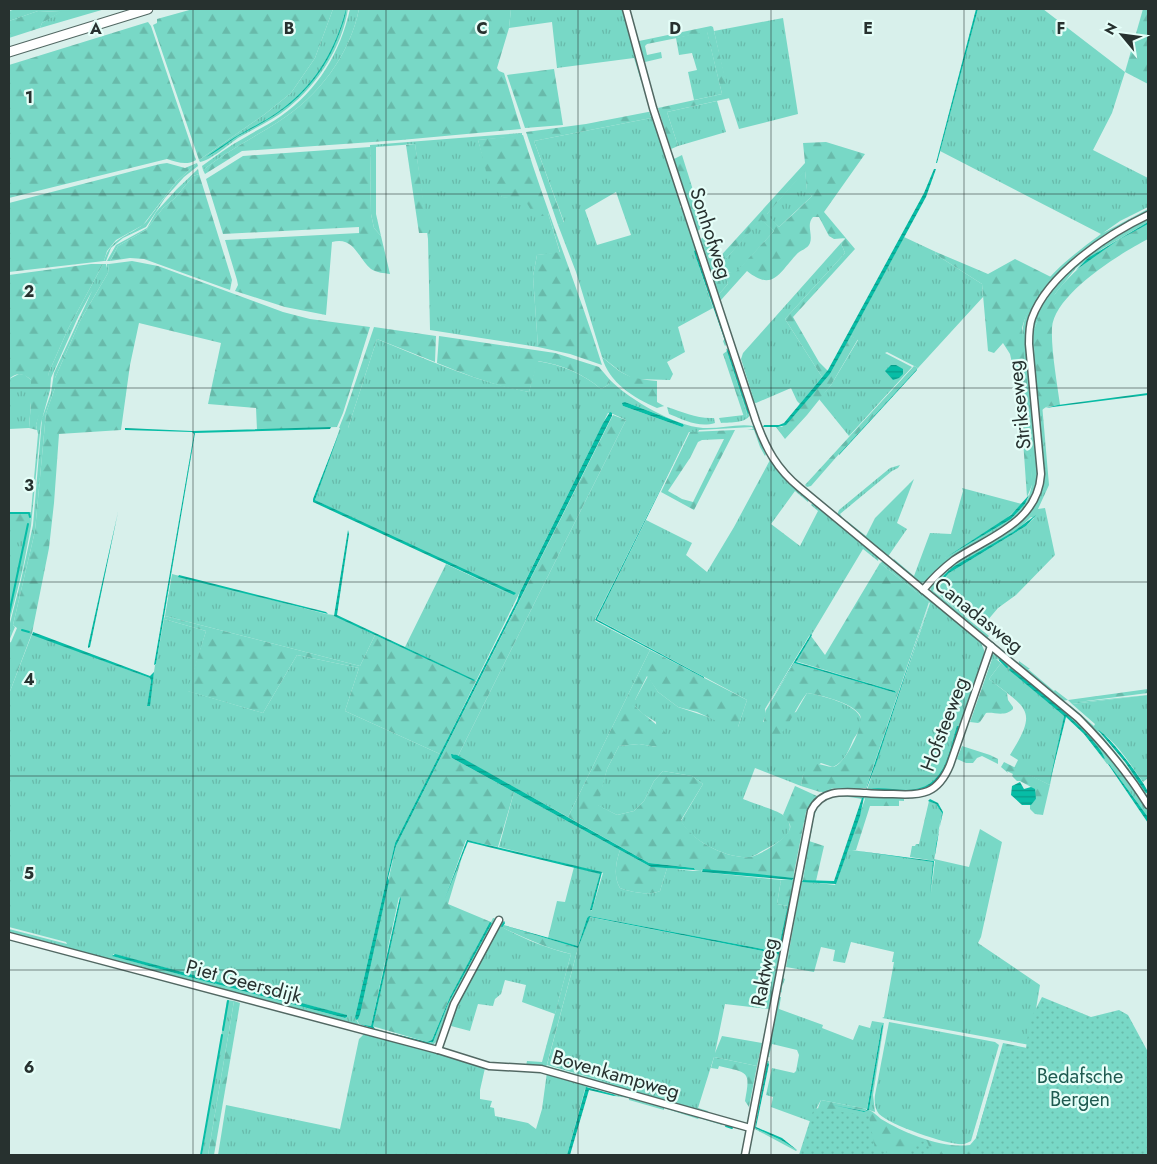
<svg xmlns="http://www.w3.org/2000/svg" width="1157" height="1164" viewBox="0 0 1157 1164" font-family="Jost,sans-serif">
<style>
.grass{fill:url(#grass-tufts);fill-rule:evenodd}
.forest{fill:url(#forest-firs);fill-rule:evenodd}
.park{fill:url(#park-dots)}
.water{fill:url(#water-rules)}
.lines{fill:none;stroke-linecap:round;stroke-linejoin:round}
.stream{stroke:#07bda6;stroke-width:2}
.street-casing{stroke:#526863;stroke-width:9}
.secondary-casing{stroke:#526863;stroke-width:11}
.street{stroke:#fff;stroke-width:6}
.secondary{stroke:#fff;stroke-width:9}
.grid{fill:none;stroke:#27312f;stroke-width:1;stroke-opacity:0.55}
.labels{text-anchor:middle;stroke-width:4.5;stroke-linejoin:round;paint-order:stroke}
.street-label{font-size:20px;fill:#27312f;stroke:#e5fef8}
.park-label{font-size:20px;fill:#1f5b51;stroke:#e5fef8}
.grid-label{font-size:16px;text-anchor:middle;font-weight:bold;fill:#27312f;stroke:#e5fef8;stroke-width:4.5;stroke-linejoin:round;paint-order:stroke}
</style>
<defs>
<pattern id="grass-tufts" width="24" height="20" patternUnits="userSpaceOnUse" patternTransform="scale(1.25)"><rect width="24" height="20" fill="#78d8c6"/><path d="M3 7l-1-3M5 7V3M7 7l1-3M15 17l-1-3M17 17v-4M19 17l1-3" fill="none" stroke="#68baaa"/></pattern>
<pattern id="forest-firs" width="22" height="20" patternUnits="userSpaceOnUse" patternTransform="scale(1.25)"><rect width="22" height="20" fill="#78d8c6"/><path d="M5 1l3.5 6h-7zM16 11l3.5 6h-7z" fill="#68baaa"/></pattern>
<pattern id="park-dots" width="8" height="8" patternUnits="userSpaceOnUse" patternTransform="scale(1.25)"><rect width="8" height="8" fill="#78d8c6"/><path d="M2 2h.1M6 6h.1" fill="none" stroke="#68baaa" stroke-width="1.8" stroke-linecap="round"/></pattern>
<pattern id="water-rules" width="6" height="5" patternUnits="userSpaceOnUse" patternTransform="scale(1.25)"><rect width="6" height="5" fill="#07bda6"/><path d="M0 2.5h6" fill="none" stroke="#089a88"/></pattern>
</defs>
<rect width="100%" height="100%" fill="#d8f0eb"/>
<g class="grass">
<polygon points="16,9 105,9 40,28 42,23 60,12 38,11 9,21 9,11"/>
<path d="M 333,9 L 348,9 C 342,47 318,84 288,108 C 273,120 255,128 238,138 C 228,145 211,160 200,162 L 199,160 L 265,114 L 291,93 L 315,58 Z"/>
<path d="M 350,9 L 359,9 C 350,55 318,97 278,122 C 253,138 227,151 203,170 L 202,166 C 216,156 229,146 244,138 C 256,130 269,125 281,116 C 318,90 340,53 350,9 Z"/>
<polygon points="511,9 623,9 624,18 626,19 642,78 641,81 634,58 557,68 552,22 509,28"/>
<path d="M 978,9 L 1043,9 L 1125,72 L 1112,113 L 1093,150 L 1148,178 L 1148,207 L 1120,221 L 1103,233 L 1148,209 L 1148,213 L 1068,265 L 1029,322 L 1039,466 L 1037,487 L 1024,512 L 927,581 L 921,583 L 892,562 L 894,559 L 914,576 L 930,533 L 951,534 L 963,491 L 962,488 L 1022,504 L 1006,519 L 945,558 L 1011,519 L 1025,504 L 1029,496 L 1032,485 L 1022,341 C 1021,293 1066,260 1101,234 L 940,151 Z"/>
<polygon points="783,18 798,114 739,129 729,98 714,31"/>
<polygon points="707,31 722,94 694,100 688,72 697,70 692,53 679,55 676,38"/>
<polygon points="717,101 726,132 678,146 667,112"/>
<path d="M 649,112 L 652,113 L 681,201 L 680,207 L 684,209 L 728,343 L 725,346 L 723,341 L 725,339 L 696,251 L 694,251 L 695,255 L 713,308 L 678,327 L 685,352 L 667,362 L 673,374 L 670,380 L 634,379 L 621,372 L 602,357 L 576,272 L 558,225 L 564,222 L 534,141 L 651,118 L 664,157 ZM 616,192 L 631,235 L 597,245 L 585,210 Z"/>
<polygon points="522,133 522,136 478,140 483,157 502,197 521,198 526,200 529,205 548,213 560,253 537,255 533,276 538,347 430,330 428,239 415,144 376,147 376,214 381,236 374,228 371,214 370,145"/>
<path d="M 197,163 L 198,166 L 184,177 L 165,198 L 146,227 L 123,238 L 111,248 L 106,261 L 104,261 C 111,236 129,237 146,222 L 176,182 Z"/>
<polygon points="198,169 199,174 193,176 175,198 163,208 146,230 118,246 110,261 107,261 116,245 147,228 156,212 177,189"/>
<polygon points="805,170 807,190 812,196 779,227 766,215"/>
<path d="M 1148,217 L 1148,222 L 1102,249 L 1076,268 L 1055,294 L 1037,322 L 1033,332 L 1039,404 L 1042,404 L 1049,485 L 1038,509 L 1045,508 L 1055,555 L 1016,595 L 998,608 L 987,621 L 972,607 L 964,616 L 937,593 L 939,586 L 949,573 L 1026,526 L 1034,518 L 1031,517 C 1006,543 967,555 940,579 L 937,578 L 935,581 L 936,583 L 933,591 L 989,636 L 986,639 L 932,594 L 930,588 L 932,582 L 945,569 L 1023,519 L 1036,502 L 1042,487 L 1043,476 L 1031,345 C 1031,333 1032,321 1038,311 C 1059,268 1108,237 1148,217 Z"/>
<polygon points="761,219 774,231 735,274 729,272 726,277 728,284 719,294 721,300 719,301 698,239 700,238 701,239 718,290 718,270 721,264"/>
<polygon points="904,237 936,252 935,254 982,284 983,297 918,368 887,352 885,353 912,367 849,436 819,399 831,385 858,340 850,336"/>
<polygon points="841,243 845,253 785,319 822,377 800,404 797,401 791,388 756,403 752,402 732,342 734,342 754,400 741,359 743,353"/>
<polygon points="103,264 106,264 106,268 107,264 109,264 108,273 81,319 55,378 55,388 46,413 35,531 13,625 15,627 9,641 9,627 21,580 33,525 42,419 51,393 54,373 92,291 78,317 51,378 50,390 41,423 31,526 23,568 9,623 9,523 30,523 38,434 36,425 49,372 68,329"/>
<path d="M 377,339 C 426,359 476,382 529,392 L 537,361 C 562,365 582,373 601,389 L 608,385 L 610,380 C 630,400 675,426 703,428 C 720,429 738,423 754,426 L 766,454 L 765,456 L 760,447 L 754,430 L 747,429 L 753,429 L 752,427 L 699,430 L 698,432 L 689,432 L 595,619 L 595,621 L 650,650 L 568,817 L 458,756 L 626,420 L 613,414 L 608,413 L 476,681 L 405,647 L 446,564 L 512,595 L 315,500 L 340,428 L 348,428 ZM 625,402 L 683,424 L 684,426 L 682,427 L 623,406 Z"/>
<path d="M 729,348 L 751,413 C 747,424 731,422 721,423 L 719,418 L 744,415 L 746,417 L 747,414 L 726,349 Z"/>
<polygon points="19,374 25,375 31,380 31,402 29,428 9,429 9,379"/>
<path d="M 667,407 C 683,412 697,419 714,418 L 715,423 C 699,428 684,420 669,414 Z"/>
<path d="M 770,460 L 788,481 L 809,499 L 808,502 L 795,491 L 771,524 L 800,546 L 818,511 L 811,505 L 813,502 L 879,557 L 878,561 L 863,549 L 812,634 L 809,636 L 765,709 L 766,714 L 763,722 L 796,712 L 807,693 C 820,695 858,704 861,719 C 863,727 857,733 853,740 C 848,752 845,761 833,767 L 821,763 L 803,775 L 801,786 L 755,768 L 743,799 C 752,803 777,810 783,815 C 802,832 777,843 764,850 C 760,852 755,856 750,857 C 727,859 691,841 681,821 L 703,784 L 692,776 L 663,771 L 654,781 L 644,801 L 634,811 L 617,815 L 597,805 L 607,769 L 619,746 L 639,744 L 657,747 L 656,722 L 643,714 L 635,706 L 635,700 L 648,676 L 658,692 L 678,707 L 738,727 L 747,700 L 597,619 L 646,520 L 692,543 L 686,555 L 707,572 L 734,527 Z"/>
<polygon points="900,465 898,468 892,471 840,514 842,517 839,519 837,515 839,510 890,468"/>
<polygon points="914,479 897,523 907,529 887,558 846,524 847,521 866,536 875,518"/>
<path d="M 884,561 L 980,640 L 984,650 L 984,658 L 946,771 L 941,779 L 924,791 L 820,792 C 829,787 859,786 867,790 L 930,603 L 880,563 Z"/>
<polygon points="172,574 326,614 334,615 375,635 360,666 165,616"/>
<path d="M 164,619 L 206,631 L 188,691 L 263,713 L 297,655 L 359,668 L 345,711 L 440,754 L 395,843 L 355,1017 L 359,1025 L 431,1043 L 448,1004 L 492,923 L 491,922 L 493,918 L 498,919 L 452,1004 L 439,1040 L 431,1046 L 9,934 L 9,929 L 67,944 L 66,942 L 9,927 L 9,694 L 32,634 L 150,678 L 151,681 L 147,706 L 149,706 L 155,665 L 156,664 ZM 113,954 L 216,981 L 218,982 L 215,984 L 113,956 ZM 228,984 L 346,1015 L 347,1017 L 345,1018 L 228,987 Z"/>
<path d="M 994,654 L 998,656 L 1072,717 L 1104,749 L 1139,793 L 1148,809 L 1148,817 L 1109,764 L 1107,764 L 1076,723 L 1049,699 L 1009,669 L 1064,716 L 1050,785 L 1014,768 L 1018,760 L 1010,755 C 1039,709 1027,709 989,679 L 1001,663 L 1007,668 L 1008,667 L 1001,660 L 994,659 L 991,660 L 970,718 L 970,722 L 967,719 L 990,656 Z"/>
<polygon points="1019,661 1030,669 1028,669 1054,691 1055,690 1068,700 1061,701 1018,666"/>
<path d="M 1148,695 L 1148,778 L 1143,782 C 1132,767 1115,739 1098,731 L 1148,792 L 1148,790 L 1148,793 L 1144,794 L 1119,759 L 1069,708 L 1070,705 L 1094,726 L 1095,724 L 1072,704 Z"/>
<path d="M 514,792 L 620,850 C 616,862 613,876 620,888 C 630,892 650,896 660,891 L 667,868 L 693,871 L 701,870 L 702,872 L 781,880 L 777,904 L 788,906 L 779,952 L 589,916 L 587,918 L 578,946 L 548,938 L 557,901 L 565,902 L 574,867 L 601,874 L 591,911 L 592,910 L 603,873 L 499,847 Z"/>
<path d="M 838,794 L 909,797 L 909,799 L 904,799 L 904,801 L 865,799 L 863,797 L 862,799 C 851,797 832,793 821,803 C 817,806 815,814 814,818 L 812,817 C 817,802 824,799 838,794 Z"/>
<path d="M 817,796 L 771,1007 L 769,1009 L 725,1004 L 715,1053 L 722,1036 L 762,1043 L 757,1066 L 714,1057 L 698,1108 L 708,1111 L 707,1114 L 546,1068 L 547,1066 L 616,1085 L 547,1065 L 578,948 L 589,917 L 778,954 L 779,957 L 793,877 L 794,873 L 795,874 L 806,822 L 804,822 C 806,812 810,803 817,796 Z"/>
<path d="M 929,801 L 936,804 L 942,813 L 936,844 L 934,859 L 969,867 L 980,829 L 1002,842 L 981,937 L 978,943 L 1040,985 L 1030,1045 L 882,1018 L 884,1017 L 894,962 L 892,962 L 894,952 L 851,942 L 845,963 L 833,961 L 835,950 L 821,947 L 814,972 L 786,967 L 801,885 L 783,978 L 785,979 C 783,985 781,986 782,993 L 779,989 L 811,822 L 813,823 L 802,881 L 835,885 L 847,851 L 851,850 L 934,862 L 931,893 L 935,861 L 910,857 L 912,846 L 915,846 L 916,844 L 919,844 Z"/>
<path d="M 503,921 L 505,921 L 502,927 C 524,939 546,948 571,954 L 555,1014 L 522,1002 L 526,985 L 505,980 L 501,994 L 495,999 L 493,1006 L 478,1004 L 470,1031 L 451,1026 L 460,1003 L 450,1028 L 446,1029 L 448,1020 L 499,923 Z"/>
<polygon points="778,997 781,997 779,1009 823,1025 822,1028 853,1040 859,1025 870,1028 872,1021 884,1023 873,1095 875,1112 869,1110 883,1026 882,1024 867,1109 821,1100 815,1111 812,1122 771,1107 773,1097 766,1095 772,1068 794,1073 796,1071 799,1055 797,1050 772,1044 769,1056 770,1057 766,1056"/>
<polygon points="227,1000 234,1001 208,1155 202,1155"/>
<path d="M 889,1022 L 995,1042 L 999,1045 L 971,1141 C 969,1142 967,1143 964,1144 C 949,1146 890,1125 879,1114 C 875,1109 874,1102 875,1095 Z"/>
<polygon points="366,1032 426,1048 485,1068 480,1090 480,1099 492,1101 490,1107 494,1108 495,1116 528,1123 536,1129 542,1109 547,1072 723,1123 722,1125 699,1118 698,1119 664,1108 664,1110 629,1100 629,1098 614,1096 616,1094 588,1087 585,1089 567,1155 218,1155 226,1105 340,1129 359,1039"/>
<polygon points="767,1061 769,1061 769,1064 767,1064 755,1128 781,1140 797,1150 796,1151 753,1128 765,1062"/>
</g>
<g class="forest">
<polygon points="193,9 333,9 315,58 291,93 265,114 199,160 153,25 157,23 157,19"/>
<path d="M 359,9 L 511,9 L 509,28 L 497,68 L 499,71 L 504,73 L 521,129 L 401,140 L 242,151 L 205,174 L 203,170 C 227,151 253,138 278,122 C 318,97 350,55 359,9 Z"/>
<polygon points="1143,9 1148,9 1148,84 1125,72"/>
<polygon points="38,11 61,12 42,23 40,28 9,38 9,21"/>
<path d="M 148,22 L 151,26 L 196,160 C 186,166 177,162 167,159 L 9,198 L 9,65 Z"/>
<polygon points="711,26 713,27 730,98 667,112 678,146 671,149 658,108 722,94 707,32 647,44 645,46 647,55 661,52 662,58 645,62 639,41"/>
<polygon points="554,69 563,125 525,128 507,75"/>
<polygon points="648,112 649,112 651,118 534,141 564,223 558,225 526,132 586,124"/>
<path d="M 523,135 C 547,213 578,288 602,365 L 570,354 L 538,347 L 533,276 L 537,255 L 560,252 L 548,213 L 544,216 L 534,216 C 523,193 523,201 502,197 L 488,179 L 478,140 Z"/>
<path d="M 826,142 L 865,154 L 824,212 L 855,249 L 793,317 L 819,362 L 828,371 L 822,377 L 785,319 L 845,253 L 841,243 L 846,238 L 834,239 L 829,236 L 819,217 L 813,217 C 806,225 813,234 810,243 C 808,249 800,250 796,255 C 779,273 773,292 747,271 L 721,300 L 719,294 L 728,284 L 726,278 L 727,273 L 731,272 L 735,273 L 774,231 L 761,220 L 721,264 L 718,270 L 721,285 L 718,291 L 701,239 L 707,234 L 716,261 L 805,163 L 803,143 ZM 805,171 L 807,191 L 812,196 C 801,207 790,217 779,227 L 767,214 Z"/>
<polygon points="415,144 427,225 428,233 419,233 406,145"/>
<path d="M 370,147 L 371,214 L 374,228 L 381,236 L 390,274 C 384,273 377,273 371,269 C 358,258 354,236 332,242 L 326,315 L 285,307 L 235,291 L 238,285 L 237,280 L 225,240 L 359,233 L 359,227 L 223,234 L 206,179 L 243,156 Z"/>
<polygon points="682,155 704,225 698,231 674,159"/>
<polygon points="167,163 185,168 197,163 176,182 143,225 116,240 107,251 104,261 9,272 9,203 160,164"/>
<polygon points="199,174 232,280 230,290 144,259 130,258 110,261 118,246 146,230 163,208 175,198 193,176"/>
<path d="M 1148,224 L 1148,239 C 1121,253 1054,294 1052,328 C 1051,350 1057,382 1060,405 L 1046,407 L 1042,410 L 1042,404 L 1038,404 L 1033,332 L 1044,305 L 1050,297 L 1055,294 C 1076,265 1115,239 1148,224 Z"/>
<path d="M 936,252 L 988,274 L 1015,259 L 1051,277 C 1038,293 1027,309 1022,328 L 1032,479 L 1032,485 L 1027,497 L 1022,426 L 1015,376 L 1010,354 L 1003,343 L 994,353 L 988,351 L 982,284 L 935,254 Z"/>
<polygon points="132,261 158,266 283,312 310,319 370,327 343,413 337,427 257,430 256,408 208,404 221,343 139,323 130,365 121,430 59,434 54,503 49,548 32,633 9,694 9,643 11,642 17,628 13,625 35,531 46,413 55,388 55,378 81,319 108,273 109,264"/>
<path d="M 91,264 L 103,264 L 68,329 L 49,372 L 46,393 L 36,425 L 37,430 L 29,428 L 31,403 L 31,380 C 24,373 16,372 9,379 L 9,275 Z"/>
<polygon points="374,327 436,336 435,362 377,339 348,428 339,428 345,413"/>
<path d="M 439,336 L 555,353 L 599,367 L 610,380 L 608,385 L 601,389 C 582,373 563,365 538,361 L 529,392 C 497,387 467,375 437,363 Z"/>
<polygon points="850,336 858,339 831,385 807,415 785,439 776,427 782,427 830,374"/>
<polygon points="727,351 747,414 746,417 744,417 723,354"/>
<path d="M 602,357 C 624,376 628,378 657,381 L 657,402 L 664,406 L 657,408 C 634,398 609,383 602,357 Z"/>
<polygon points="914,366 918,368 839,454 811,486 807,487 805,485"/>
<polygon points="613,415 626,420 458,756 453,754 452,758 514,792 498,847 466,840 445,898 465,847 448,904 491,922 450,997 432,1040 427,1042 372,1026 401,899 399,897 371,1026 359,1024 357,1020 396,846"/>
<path d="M 735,430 L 694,510 L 661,492 L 690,432 ZM 724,439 L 693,502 L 682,499 L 668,491 L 690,458 L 698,442 L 702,440 Z"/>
<polygon points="31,512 30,523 9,523 9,513"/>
<path d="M 880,563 L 929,602 L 866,788 L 834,788 L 820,792 L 801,786 L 803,775 L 811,763 C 817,763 829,767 833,767 C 845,765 865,724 860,715 C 853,703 821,695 807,693 C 796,707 791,723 779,736 L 769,735 L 762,731 L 766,710 L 794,663 L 896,693 L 895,691 L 795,661 L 811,636 L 825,655 Z"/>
<polygon points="165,616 360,666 375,635 476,681 440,754 345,711 359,668 297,655 263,713 187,691 206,631 164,619"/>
<path d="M 650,650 L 747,700 L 738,727 L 730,727 L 697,712 L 678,707 L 658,692 L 647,676 L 635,700 L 635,706 C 646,717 657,724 668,735 L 665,745 L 657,747 L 639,744 L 619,746 L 607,769 L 598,805 L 617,815 L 634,811 L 644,801 L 654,781 L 663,771 L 692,776 L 703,784 L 681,820 C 691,841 727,859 750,857 C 759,856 794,835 790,825 C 789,822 785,818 783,815 L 795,786 L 817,796 L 806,812 L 793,878 L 695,870 L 694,868 L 649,863 L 568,817 Z"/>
<path d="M 992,659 L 996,659 L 1001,663 L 989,679 L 1007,693 L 1008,700 L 1013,707 L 1013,709 C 1005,717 995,712 986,713 L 980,722 L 978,723 L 970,722 Z"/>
<polygon points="1148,689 1148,693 1078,702 1148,695 1072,704 1068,700"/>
<polygon points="962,746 990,755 998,759 998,764 982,756 977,758 973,763 966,763 957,759"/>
<polygon points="1004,762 1050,785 1043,815 1035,814 1030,809 1030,805 1036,799 1031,787 1020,781 1017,781 1012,776 1013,774 1007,771 1008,773 1001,767"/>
<polygon points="865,799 899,800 899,806 870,806 856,850 847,851"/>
<polygon points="809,841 824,846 816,881 803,880"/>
<path d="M 620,850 L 651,867 L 667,868 L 660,891 C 650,896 630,892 620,888 C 613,876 616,862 620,850 Z"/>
<polygon points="781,880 793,880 788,906 777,904"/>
<path d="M 504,925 L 578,948 L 546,1068 L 526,1066 L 527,1061 L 542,1062 L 571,954 C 546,948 525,938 501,927 Z"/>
<polygon points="234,1001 240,1003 214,1155 208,1155"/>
<path d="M 1003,1043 L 1032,1049 L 1027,1155 L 801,1155 L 821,1100 L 867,1109 L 864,1111 L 828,1104 L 864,1112 L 869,1110 C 874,1112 877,1116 881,1119 C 904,1133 943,1149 970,1145 L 976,1138 Z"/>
<path d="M 714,1057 L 757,1066 L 749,1107 L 745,1101 C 751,1070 748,1073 719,1066 L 718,1069 L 711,1068 Z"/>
</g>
<g class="park">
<polygon points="1042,997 1091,1017 1119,1010 1128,1015 1148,1052 1148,1155 977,1155 976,1138 1002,1049 1026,1048 1030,1020"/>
<polygon points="814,1108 869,1116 875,1149 895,1155 799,1155"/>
<polygon points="927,1141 932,1155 907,1155 915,1142"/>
</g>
<g class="water">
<path d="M 346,9 C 346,16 342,26 339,34 C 327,68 303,98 272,117 C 261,124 249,130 238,136 C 227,143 217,152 206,157 C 219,148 231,139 244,132 C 256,125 267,120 278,112 C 313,88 336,50 346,9 Z"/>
<polygon points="976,9 978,9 937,163 936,163"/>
<polygon points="934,169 936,169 926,197 830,374 786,425 778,427 763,427 764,425 779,425 784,423 828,370 924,193"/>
<polygon points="1148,222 1148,224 1118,240 1076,270 1088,258"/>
<polygon points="696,250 725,339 725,341 695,255 694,251"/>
<polygon points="728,349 749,413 748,414 727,351"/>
<polygon points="891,365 896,365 903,369 903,374 899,378 893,380 885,371"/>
<polygon points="917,369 917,370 839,455 839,454"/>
<polygon points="1148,393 1148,395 1045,408 1058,405"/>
<polygon points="625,402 683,424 684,426 682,427 623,406 622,403"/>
<polygon points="610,412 612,413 612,416 396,846 388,878 389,881 360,1014 358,1019 356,1020 355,1017 395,843 517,601 520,592 603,423"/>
<polygon points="329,427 331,427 330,429 195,433 156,664 154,665 194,434 192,432 125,430 125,428 192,431"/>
<polygon points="340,430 315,500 516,593 514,595 313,502 313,499"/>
<polygon points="689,432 597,619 598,620 704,677 704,678 595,620"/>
<polygon points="1029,495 1025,504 1011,519 945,558 1011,515"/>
<polygon points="118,512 90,647 88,648 88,646"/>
<polygon points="1036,515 1026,526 959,567 949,573 942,581 940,579 953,567 1013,532"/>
<polygon points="348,530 349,534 337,615 475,680 474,681 334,616"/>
<polygon points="179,575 326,612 328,614 178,577"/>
<polygon points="930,601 876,764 866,790 866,789"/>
<polygon points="33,632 150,676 154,672 150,706 147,706 151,681 150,678 32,635"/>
<polygon points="811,634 812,635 796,662 895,691 896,693 794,663 765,710"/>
<path d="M 1010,668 C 1031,683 1098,736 1105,759 L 1103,758 L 1084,734 L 1066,717 L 1049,785 L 1064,716 L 1009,670 Z"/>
<path d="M 957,726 L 959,726 C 937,791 940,794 869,789 C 880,787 895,790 907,790 C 945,789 948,755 957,726 Z"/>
<path d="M 1098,730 C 1108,734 1144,781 1148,792 L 1146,793 L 1125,762 Z"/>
<polygon points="451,754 457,755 484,770 649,863 694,868 695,870 651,867 452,758"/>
<polygon points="1108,764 1109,764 1148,817 1148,823"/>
<polygon points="1020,782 1024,789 1031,787 1035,789 1036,799 1031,805 1022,805 1011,795 1012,786"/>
<polygon points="864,797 860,816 836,884 802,882 803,880 834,881 862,798"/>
<polygon points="930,799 938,803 943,812 936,844 930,894 933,862 851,850 934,861 942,813 936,804 928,801"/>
<polygon points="467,840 602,872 592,910 590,910 600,874 468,842 445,898"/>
<polygon points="703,869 758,874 794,878 792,880 702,872"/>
<polygon points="792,886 779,957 778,954 590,917 578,948 506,926 578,946 587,918 589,916 778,952"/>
<polygon points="400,897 401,899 373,1026 375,1029 359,1024 371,1026"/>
<polygon points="490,922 492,923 448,1004 433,1042 426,1043 383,1031 427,1042 432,1040 450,997"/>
<polygon points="115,954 216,981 218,982 215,984 112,956"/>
<polygon points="229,984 347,1015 347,1017 345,1018 228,987"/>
<polygon points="882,1024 883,1026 869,1110 864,1112 828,1104 864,1111 867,1110"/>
<polygon points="767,1063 769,1064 756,1127 782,1138 797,1150 781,1140 755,1128"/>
<polygon points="586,1087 616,1095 614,1096 589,1090 570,1155 567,1155"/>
</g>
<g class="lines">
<g class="stream">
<polyline points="9,513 29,513 30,517"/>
<polyline points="9,614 28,524"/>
<polyline points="22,630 29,632"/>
<polyline points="1000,660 1007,667"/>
<polyline points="502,926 504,923"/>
<polyline points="217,983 229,986"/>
<polyline points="223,1030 228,1001"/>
<polyline points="726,1126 732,1128"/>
<polyline points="201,1155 222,1035"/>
</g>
<g class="street-casing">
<g id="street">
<path d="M 626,9 L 653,108 L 756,421 C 766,449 777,469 800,488 L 1078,718 C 1105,745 1128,773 1148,805"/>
<path d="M 923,590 C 932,579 942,569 954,560 C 988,537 1038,523 1041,474 L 1029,344 C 1029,335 1029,326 1032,318 C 1048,274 1108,234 1148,215"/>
<polyline points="9,936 438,1050 489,1066 541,1069 750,1128"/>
<polyline points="438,1050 454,1004 499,920"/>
<path d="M 745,1155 L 811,811 C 822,788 845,792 866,793 C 875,794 884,794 893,794 C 922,796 938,794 950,765 L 991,646"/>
</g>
</g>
<g class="secondary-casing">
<polyline id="secondary" points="9,52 148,9"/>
</g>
<use href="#street" class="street"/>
<use href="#secondary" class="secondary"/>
</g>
<path class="grid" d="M 193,9 L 193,1155M 386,9 L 386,1155M 578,9 L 578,1155M 771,9 L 771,1155M 964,9 L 964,1155M 9,194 L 1148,194M 9,388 L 1148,388M 9,582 L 1148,582M 9,776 L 1148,776M 9,970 L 1148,970"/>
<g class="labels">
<g class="street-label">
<text transform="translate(711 233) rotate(72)" y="7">Sonhofweg</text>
<text transform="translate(1019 405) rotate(-96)" y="7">Strikseweg</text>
<text transform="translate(979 615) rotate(39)" y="7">Canadasweg</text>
<text transform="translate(944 724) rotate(-69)" y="7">Hofsteeweg</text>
<text transform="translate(764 972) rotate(-79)" y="7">Raktweg</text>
<text transform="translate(244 981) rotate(15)" y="7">Piet Geersdijk</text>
<text transform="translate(616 1074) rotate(16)" y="7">Bovenkampweg</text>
</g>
<g class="park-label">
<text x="1080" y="1083">Bedafsche<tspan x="1080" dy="23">Bergen</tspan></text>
</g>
</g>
<g class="grid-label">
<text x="96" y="34">A</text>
<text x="289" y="34">B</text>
<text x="482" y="34">C</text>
<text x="675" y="34">D</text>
<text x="868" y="34">E</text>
<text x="1061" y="34">F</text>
<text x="29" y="103">1</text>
<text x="29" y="297">2</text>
<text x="29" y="491">3</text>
<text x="29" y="685">4</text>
<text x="29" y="879">5</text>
<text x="29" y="1073">6</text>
</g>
<rect width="1157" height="1164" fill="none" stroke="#27312f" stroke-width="20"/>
<g transform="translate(1122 35) rotate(299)" stroke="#e5fef8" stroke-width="4" paint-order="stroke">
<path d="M0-4L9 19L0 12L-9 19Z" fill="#27312f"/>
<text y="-8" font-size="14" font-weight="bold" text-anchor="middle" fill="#27312f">N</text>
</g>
</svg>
